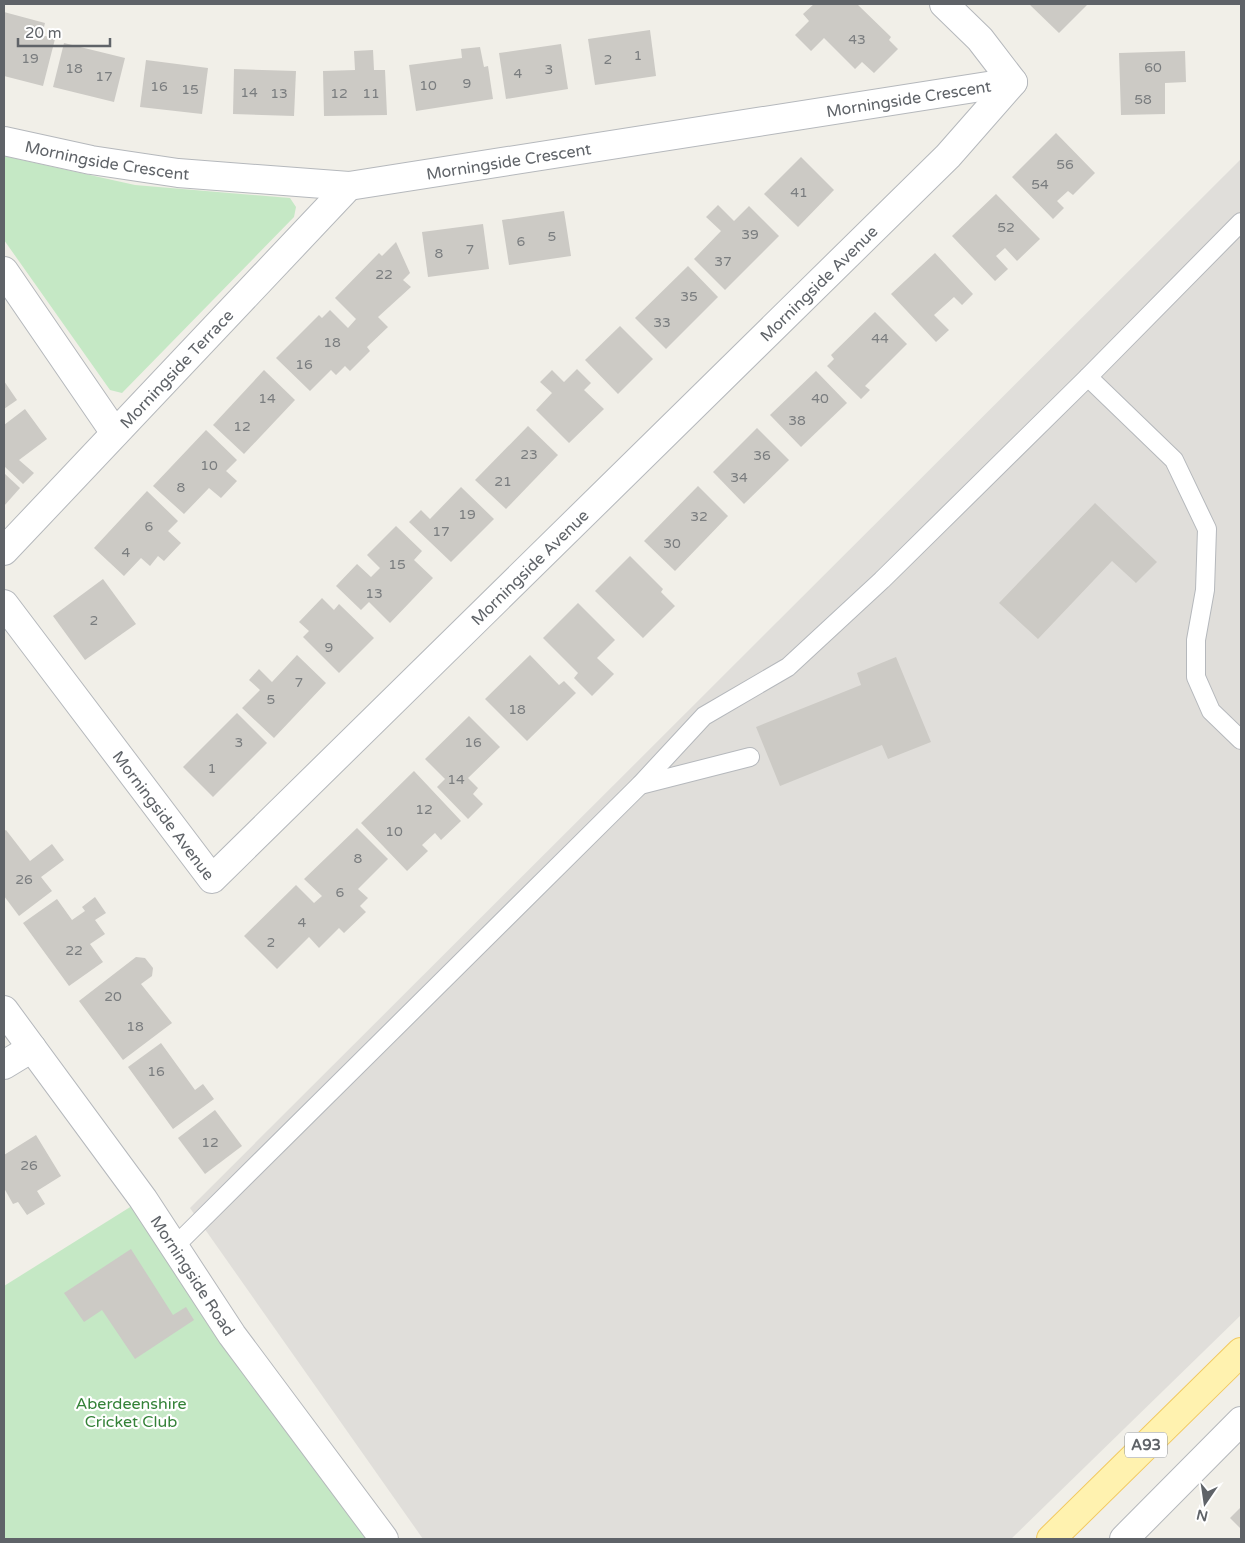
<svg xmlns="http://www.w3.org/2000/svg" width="1245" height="1543" viewBox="0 0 1245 1543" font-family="'Varela Round',sans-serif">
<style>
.industrial{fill:#e0deda}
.green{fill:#c5e8c5}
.building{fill:#cccac5}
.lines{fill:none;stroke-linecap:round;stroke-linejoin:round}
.service-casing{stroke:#b5b8bc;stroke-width:20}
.minor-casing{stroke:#b5b8bc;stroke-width:30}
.primary-casing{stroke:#f2c960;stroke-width:30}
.service{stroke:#fff;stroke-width:18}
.minor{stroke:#fff;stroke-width:28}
.primary{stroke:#fff2af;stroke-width:28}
.labels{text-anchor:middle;stroke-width:4.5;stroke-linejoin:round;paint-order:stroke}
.number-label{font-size:14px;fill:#7a7d7f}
.shield{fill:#fff;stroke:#8f9295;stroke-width:1}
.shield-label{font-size:15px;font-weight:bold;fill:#5f6368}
.street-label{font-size:16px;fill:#5f6368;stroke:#fff}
.park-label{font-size:16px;fill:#348238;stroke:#fff}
</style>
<rect width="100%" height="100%" fill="#f1efe8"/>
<polygon class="industrial" points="1241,159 1241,1315 1011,1539 423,1539 190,1208"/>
<g class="green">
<polygon points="4,156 135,185 290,198 296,207 294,217 122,393 110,390 4,240"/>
<polygon points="143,1199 384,1539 4,1539 4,1286"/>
</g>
<g class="building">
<polygon points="814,4 857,4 891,37 889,40 898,49 874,73 862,62 855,69 824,38 811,51 795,35 809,21 803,14"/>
<polygon points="1029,4 1088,4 1059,33"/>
<polygon points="4,12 45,23 42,35 55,39 43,86 4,76"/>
<polygon points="650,30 656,76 595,85 588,39"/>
<polygon points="64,43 125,58 114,102 53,87"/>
<polygon points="561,44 568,89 506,99 499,53"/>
<polygon points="480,47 484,67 488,66 493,99 416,111 409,65 462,58 461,49"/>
<polygon points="373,50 374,70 385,70 387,115 324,116 323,71 355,70 354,51"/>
<polygon points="1185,51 1186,82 1165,83 1165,114 1121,115 1119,53"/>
<polygon points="146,60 208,68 202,114 140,107"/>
<polygon points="234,69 296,71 294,116 233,114"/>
<polygon points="1056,133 1095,173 1073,195 1068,191 1057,201 1064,208 1053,219 1012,177"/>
<polygon points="801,157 834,190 798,227 764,194"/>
<polygon points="996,194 1040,239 1017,261 1005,248 996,256 1008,269 995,281 952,236"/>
<polygon points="718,205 734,221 749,206 779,236 725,290 694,259 721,231 706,217"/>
<polygon points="564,211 571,256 509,265 502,220"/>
<polygon points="483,224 489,269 428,277 422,232"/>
<polygon points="396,242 410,273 403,280 411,287 378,317 388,327 367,347 370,351 350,371 345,366 336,375 331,370 310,391 276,358 319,315 322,318 330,310 348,328 356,319 335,298 379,253 382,256"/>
<polygon points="935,253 973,294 962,305 954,297 934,315 949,330 936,342 891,294"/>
<polygon points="688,266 718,297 666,349 635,318"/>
<polygon points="875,312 907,344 865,386 870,390 861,399 827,366 834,359 831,355"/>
<polygon points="620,326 653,359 618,394 585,360"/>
<polygon points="577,369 591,383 584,390 604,409 569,443 536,410 552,393 540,382 552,370 564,382"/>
<polygon points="264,370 295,400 244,454 213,425"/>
<polygon points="816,371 847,403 801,447 770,415"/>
<polygon points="4,381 17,400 4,409"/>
<polygon points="25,409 47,439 19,460 34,473 23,484 4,466 4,425"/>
<polygon points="528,426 558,455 506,509 475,480"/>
<polygon points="757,428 789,460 744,504 713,472"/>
<polygon points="206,430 237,460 226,471 237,481 221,498 209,488 184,514 153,486"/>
<polygon points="4,473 20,488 4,506"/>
<polygon points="698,486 728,516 675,571 644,541"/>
<polygon points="461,487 494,519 451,562 409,522 421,510 430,519"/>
<polygon points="147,491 178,521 168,531 181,543 164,561 158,556 150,566 141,558 124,576 94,548"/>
<polygon points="1095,503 1157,562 1136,583 1112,561 1038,639 999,603"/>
<polygon points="396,526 422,551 414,560 433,578 390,623 369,602 361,610 336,586 357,564 371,577 380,568 367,555"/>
<polygon points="630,556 663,589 661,592 675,606 643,638 595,591"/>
<polygon points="103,579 136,624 85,660 53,616"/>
<polygon points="322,598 334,610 339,604 374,638 339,673 303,637 309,631 299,622"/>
<polygon points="578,603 615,640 597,658 614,674 592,696 574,678 578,673 543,638"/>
<polygon points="297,655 326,683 274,738 242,708 260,690 249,680 259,669 272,682"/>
<polygon points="530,655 559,685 564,681 576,693 527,741 485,699"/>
<polygon points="896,657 931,742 888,759 882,745 780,786 756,727 861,685 857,673"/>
<polygon points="237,713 267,743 213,797 183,767"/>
<polygon points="469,716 500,747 468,778 478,788 473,794 483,804 468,819 437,787 445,779 425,759"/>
<polygon points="414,771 461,821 441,840 435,833 422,845 428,851 407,871 361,823"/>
<polygon points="357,828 388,859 358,889 368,898 360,906 366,912 344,933 339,928 319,948 309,937 277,969 244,936 296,885 314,903 322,896 304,879"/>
<polygon points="6,830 30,861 52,844 64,860 41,877 52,891 19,916 4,896 4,831"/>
<polygon points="95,897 106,913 95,920 105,934 90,944 103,962 69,986 23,923 57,899 72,920 85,911 82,907"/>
<polygon points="136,957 145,958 153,968 152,976 141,984 172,1023 123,1060 79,1001"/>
<polygon points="161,1043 195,1090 203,1084 214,1099 173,1129 128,1067"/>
<polygon points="215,1110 242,1146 205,1174 178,1138"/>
<polygon points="36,1135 61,1176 37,1191 45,1204 27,1215 18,1202 13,1204 4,1188 4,1155"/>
<polygon points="131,1249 173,1315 186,1307 194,1320 135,1359 102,1310 84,1322 64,1293"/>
<polygon points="1241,1507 1241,1529 1230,1518"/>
</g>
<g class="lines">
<g class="service-casing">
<g id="service">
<polyline points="1088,377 1174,460 1207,529 1205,590 1196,640 1196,677 1211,711 1241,740"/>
<polyline points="640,785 750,757"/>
<polyline points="175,1246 640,785 704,716 788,667 882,580 1088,377 1241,222"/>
</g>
</g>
<g class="minor-casing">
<g id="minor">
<path id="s1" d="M 4,141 L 91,160 L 178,173 L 349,186 L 1013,82"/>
<polyline points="4,271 115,433"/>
<path id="s2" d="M 4,551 L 349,186"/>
<path id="s3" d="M 4,604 L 212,879 L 948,156 L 1013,82 L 980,39 L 944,4"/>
<path id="s4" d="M 4,1010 L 143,1199 L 232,1335 L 384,1539"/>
<polyline points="4,1065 32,1048"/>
<polyline points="1124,1539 1241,1421"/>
</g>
</g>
<g class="primary-casing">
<polyline id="primary" points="1051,1539 1241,1352"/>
</g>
<use href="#service" class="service"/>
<use href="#minor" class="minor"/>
<use href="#primary" class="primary"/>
</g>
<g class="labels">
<g class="number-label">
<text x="857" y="44">43</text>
<text x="638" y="60">1</text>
<text x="30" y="63">19</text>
<text x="608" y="64">2</text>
<text x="1153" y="72">60</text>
<text x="74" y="73">18</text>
<text x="549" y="74">3</text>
<text x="518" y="78">4</text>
<text x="104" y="81">17</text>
<text x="467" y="88">9</text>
<text x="428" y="90">10</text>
<text x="159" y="91">16</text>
<text x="190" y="94">15</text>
<text x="249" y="97">14</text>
<text x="279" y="98">13</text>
<text x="339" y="98">12</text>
<text x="371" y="98">11</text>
<text x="1143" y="104">58</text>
<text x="1065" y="169">56</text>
<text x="1040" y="189">54</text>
<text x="799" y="197">41</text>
<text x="1006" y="232">52</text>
<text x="750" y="239">39</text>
<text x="552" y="241">5</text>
<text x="521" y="246">6</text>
<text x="470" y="254">7</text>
<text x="439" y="258">8</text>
<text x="723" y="266">37</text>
<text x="384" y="279">22</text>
<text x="689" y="301">35</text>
<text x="662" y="327">33</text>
<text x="880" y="343">44</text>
<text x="332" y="347">18</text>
<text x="304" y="369">16</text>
<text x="267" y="403">14</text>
<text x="820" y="403">40</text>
<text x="797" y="425">38</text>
<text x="242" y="431">12</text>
<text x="529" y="459">23</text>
<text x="762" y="460">36</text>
<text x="209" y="470">10</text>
<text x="739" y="482">34</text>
<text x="503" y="486">21</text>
<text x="181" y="492">8</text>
<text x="467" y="519">19</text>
<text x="699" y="521">32</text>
<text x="149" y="531">6</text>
<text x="441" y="536">17</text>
<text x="672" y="548">30</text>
<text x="126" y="557">4</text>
<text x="397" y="569">15</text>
<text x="374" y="598">13</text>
<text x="94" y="625">2</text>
<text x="329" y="652">9</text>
<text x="299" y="687">7</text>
<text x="271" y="704">5</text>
<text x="517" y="714">18</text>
<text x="239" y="747">3</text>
<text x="473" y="747">16</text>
<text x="212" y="773">1</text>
<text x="456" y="784">14</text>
<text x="424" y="814">12</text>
<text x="394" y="836">10</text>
<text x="358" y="863">8</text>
<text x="24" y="884">26</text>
<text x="340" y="897">6</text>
<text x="302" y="927">4</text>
<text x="271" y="947">2</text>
<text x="74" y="955">22</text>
<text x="113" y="1001">20</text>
<text x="135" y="1031">18</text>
<text x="156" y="1076">16</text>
<text x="210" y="1147">12</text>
<text x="29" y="1170">26</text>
</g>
<rect class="shield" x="1125" y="1432.5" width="42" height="25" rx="4"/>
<g class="shield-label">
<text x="1146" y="1450">A93</text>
</g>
<g class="street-label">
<text dy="6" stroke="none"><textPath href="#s1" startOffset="915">Morningside Crescent</textPath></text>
<text dy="6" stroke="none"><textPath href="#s1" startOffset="105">Morningside Crescent</textPath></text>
<text dy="6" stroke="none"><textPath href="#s1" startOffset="510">Morningside Crescent</textPath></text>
<text dy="6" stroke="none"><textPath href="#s3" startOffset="1195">Morningside Avenue</textPath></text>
<text dy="6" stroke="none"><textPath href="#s2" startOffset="251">Morningside Terrace</textPath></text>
<text dy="6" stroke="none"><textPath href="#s3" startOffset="790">Morningside Avenue</textPath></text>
<text dy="6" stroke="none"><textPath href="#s3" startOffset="265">Morningside Avenue</textPath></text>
<text dy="6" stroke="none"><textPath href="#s4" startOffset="326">Morningside Road</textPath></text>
</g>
<g class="park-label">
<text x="131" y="1409">Aberdeenshire<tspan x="131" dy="18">Cricket Club</tspan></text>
</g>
</g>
<rect width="1245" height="1543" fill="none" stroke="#5f6368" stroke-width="10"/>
<g transform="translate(1205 1503) rotate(193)" stroke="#ffffff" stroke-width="4" paint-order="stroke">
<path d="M0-4L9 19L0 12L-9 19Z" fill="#5f6368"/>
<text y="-8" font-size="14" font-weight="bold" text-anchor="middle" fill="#5f6368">N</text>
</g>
<path d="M18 38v8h92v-8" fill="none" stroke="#5f6368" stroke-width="2.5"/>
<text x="25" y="38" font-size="15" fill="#5f6368" stroke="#ffffff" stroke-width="4" paint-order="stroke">20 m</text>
</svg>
